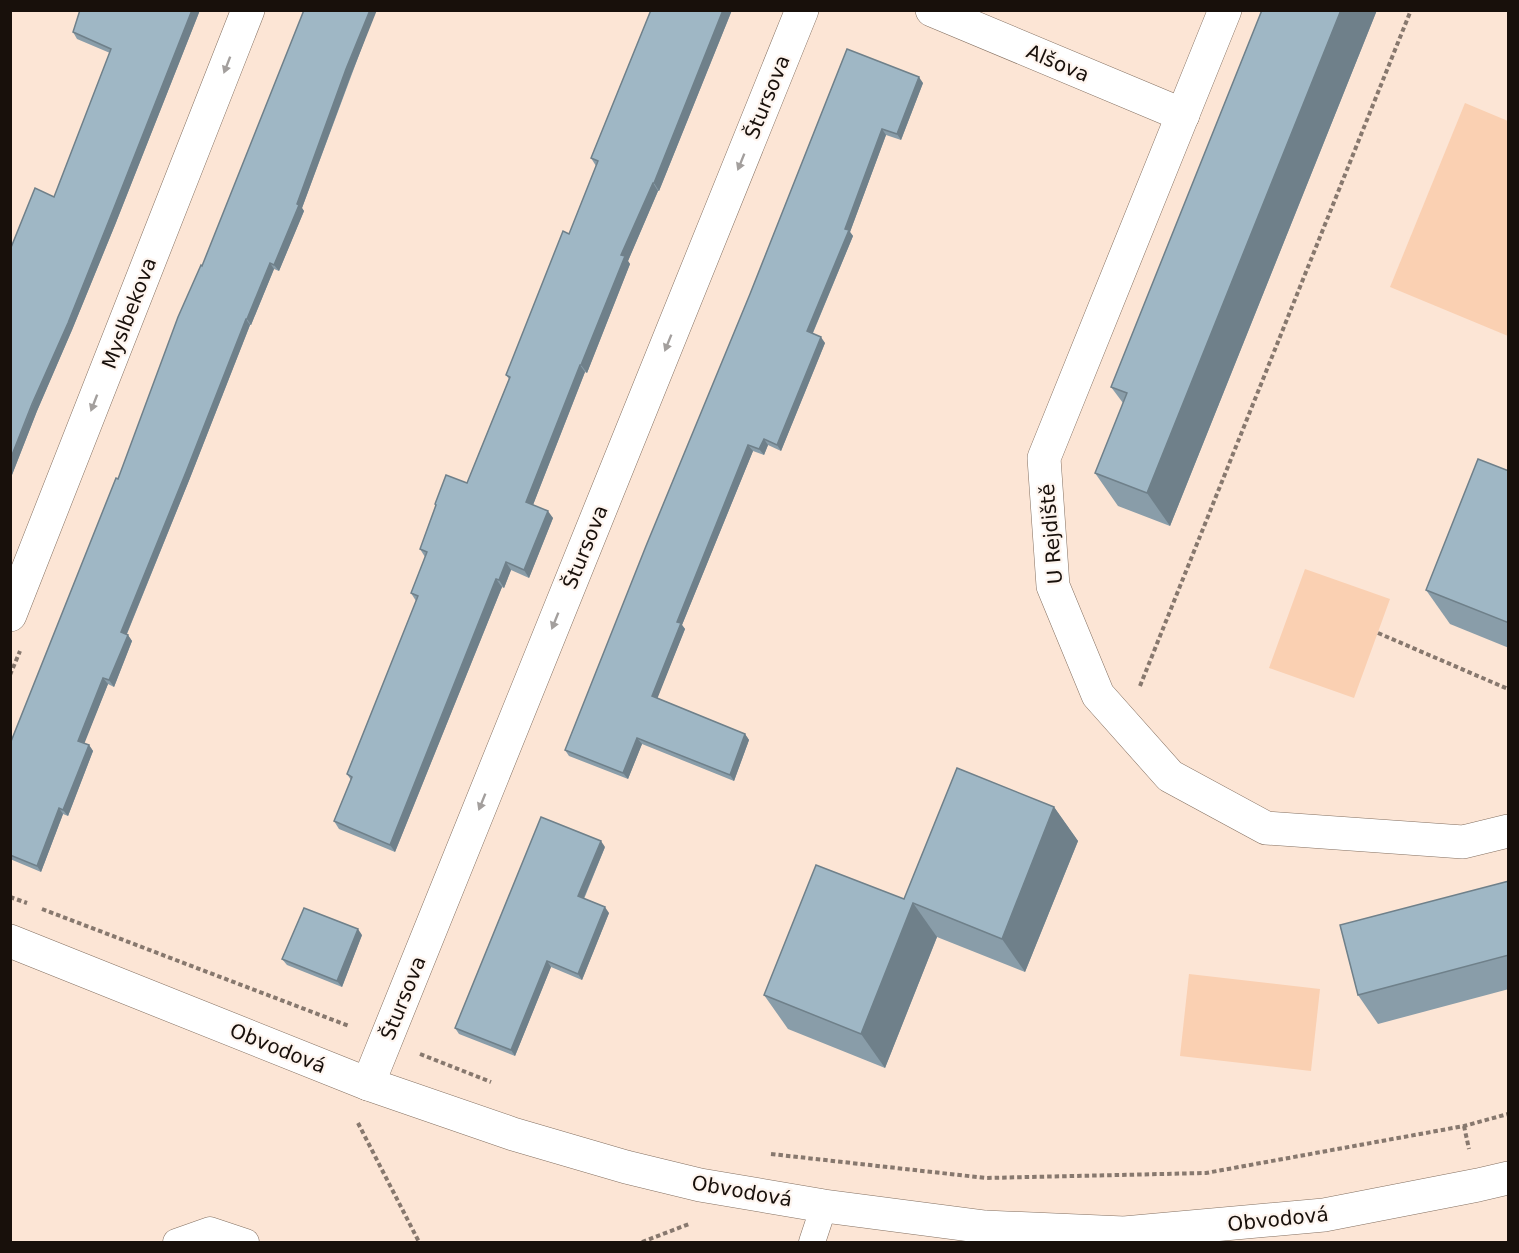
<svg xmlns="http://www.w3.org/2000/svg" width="1519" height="1253" viewBox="0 0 1519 1253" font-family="'DejaVu Sans',sans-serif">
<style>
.pitch{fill:#fad0b2}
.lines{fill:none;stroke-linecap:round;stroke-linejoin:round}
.service-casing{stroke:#847061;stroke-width:27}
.minor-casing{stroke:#847061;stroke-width:34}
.path{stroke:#87786e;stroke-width:4;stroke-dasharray:4.5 3;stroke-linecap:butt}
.service{stroke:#fff;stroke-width:26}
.minor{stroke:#fff;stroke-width:33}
.wall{fill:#899da9}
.shaded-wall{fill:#6f808a}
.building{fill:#9fb7c5;stroke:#6f808a;stroke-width:1.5}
.oneway{fill:#a39f9d}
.labels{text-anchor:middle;stroke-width:4.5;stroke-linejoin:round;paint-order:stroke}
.street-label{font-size:20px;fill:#18100b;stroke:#fef5ef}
</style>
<rect width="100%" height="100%" fill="#fce5d5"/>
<g class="pitch">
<polygon points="1465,103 1508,121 1508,336 1390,287"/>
<polygon points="1305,569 1390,599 1354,698 1269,668"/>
<polygon points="1189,974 1320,989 1311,1071 1180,1056"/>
</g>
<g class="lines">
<g class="service-casing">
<g id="service">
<polyline points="176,1242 210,1230 246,1242"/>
<polyline points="812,1242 824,1206"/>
</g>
</g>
<g class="minor-casing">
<g id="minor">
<polyline points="932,10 1183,115"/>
<polyline points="1225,10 1044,458 1053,586 1098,695 1170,776 1266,828 1463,842 1508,831"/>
<polyline points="10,615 248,10"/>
<polyline points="10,941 368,1084 513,1134 626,1167 700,1185 824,1206 985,1227 1124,1233 1324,1215 1478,1185 1508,1178"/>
<polyline points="368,1084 802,10"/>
</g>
</g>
<g class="path">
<polyline points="1378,633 1508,689"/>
<polyline points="10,675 20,651"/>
<polyline points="1140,686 1411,10"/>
<polyline points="10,897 27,903"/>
<polyline points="42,909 349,1026"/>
<polyline points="420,1054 491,1082"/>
<polyline points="358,1123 419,1242"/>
<polyline points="1464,1126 1469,1149"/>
<polyline points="771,1154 986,1178 1206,1173 1464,1126 1508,1114"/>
<polyline points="642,1242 689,1224"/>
</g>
<use href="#service" class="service"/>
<use href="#minor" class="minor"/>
</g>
<g class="wall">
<polygon points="80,10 200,10 115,225 72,330 37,411 10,480 10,250 54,197 110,53 77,39 73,32"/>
<polygon points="651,10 732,10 659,191 658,191 628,261 630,264 587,373 585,372 533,505 553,518 529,578 511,570 504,588 502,587 395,852 339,829 334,821 351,780 347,774 416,601 411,593 425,557 420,549 436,506 435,504 467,483 509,379 506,375 569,234 596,166 591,158"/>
<polygon points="1262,10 1377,10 1170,526 1118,506 1095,473 1123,403 1111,387"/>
<polygon points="365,39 302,208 304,211 279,271 274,269 251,325 250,325 190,478 127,634 132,641 114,687 108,684 84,743 89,745 93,751 68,816 63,814 41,872 10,859 10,744 118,479 202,266"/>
<polygon points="847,49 923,83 901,140 886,135 850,232 853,236 813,333 825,343 781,451 768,445 764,455 753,451 682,625 685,629 657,698 745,734 749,740 734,781 642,744 628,779 569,756 565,750 750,294"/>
<polygon points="1509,471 1509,648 1450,624 1426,590"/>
<polygon points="1054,807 1078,841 1025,972 937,937 885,1068 788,1029 764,995 904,899"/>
<polygon points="605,847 584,899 609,913 582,980 551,967 515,1056 459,1034 455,1028"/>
<polygon points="1509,881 1509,989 1378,1024 1358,995"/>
<polygon points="362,935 342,987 287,965 282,959"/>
</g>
<g class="shaded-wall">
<polygon points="192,10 200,10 115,225 72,330 37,411 10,480 10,460"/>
<polygon points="370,10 377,10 351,75 302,208 304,211 279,271 274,265 346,69"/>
<polygon points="723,10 732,10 659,191 654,183"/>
<polygon points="1341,10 1377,10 1170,526 1147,493"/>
<polygon points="919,77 923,83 901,140 897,134"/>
<polygon points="882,129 886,135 850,232 853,236 811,337 807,331"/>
<polygon points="653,183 658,191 628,261 630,264 587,373 581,365 621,255"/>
<polygon points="270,263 274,269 251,325 247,319"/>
<polygon points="246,319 250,325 190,478 125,638 121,632"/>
<polygon points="821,337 825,343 781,451 777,445"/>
<polygon points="580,365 585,372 531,510 526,502"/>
<polygon points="764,439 768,445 764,455 759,449"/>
<polygon points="748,445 753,451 682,625 685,629 656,702 652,696 677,622"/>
<polygon points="548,511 553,518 529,578 524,570"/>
<polygon points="506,562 511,570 504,588 499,580"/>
<polygon points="496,579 502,587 395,852 390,845"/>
<polygon points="128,635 132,641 114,687 109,680"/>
<polygon points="103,678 108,684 83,747 78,741"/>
<polygon points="745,734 749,740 734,781 730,775"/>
<polygon points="637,738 642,744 628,779 623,773"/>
<polygon points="89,745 93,751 68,816 63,810"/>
<polygon points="1054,807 1078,841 1025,972 1002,939"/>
<polygon points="59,808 63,814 41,872 37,866"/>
<polygon points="601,841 605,847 582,902 578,896"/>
<polygon points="913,903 937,937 885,1068 861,1034"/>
<polygon points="605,907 609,913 582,980 578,974"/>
<polygon points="358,929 362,935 342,987 337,981"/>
<polygon points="547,961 551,967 515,1056 511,1050"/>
</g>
<g class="building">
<polygon points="80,10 192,10 110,218 68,323 32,404 10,460 10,250 35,188 54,197 111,49 73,32"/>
<polygon points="304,10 370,10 346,69 297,204 299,205 274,265 270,263 247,319 246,319 186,472 121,632 128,635 109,680 103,678 78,741 89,745 63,810 59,808 37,866 10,855 10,744 116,478 118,479 178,317 201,265 202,266"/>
<polygon points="651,10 723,10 654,183 653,183 621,255 625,256 581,365 580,365 526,502 548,511 524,570 506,562 499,580 496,579 390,845 334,821 352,777 347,774 418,596 411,593 427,552 420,549 436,505 435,504 446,475 467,483 510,377 506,375 563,231 569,234 598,161 591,158"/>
<polygon points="1262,10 1341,10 1147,493 1095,473 1127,393 1111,387"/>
<polygon points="847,49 919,77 897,134 882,129 845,229 849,230 807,331 821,337 777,445 764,439 759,449 748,445 677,622 681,623 652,696 745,734 730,775 637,738 623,773 565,750 646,546 750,294"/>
<polygon points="1478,459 1509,471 1509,623 1426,590"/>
<polygon points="957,768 1054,807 1002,939 913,903 861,1034 764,995 816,865 904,899"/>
<polygon points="541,817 601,841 578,896 605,907 578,974 547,961 511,1050 455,1028"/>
<polygon points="1509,881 1509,955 1358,995 1340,925"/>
<polygon points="304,908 358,929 337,981 282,959"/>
</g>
<defs><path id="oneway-solid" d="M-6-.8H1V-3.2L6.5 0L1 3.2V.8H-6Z" transform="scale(1.5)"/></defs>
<g class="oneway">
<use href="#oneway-solid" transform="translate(227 65) rotate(111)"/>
<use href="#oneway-solid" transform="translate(741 162) rotate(112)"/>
<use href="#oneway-solid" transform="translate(668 343) rotate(112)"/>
<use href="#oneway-solid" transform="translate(94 403) rotate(111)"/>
<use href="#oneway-solid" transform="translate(555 621) rotate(112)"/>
<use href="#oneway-solid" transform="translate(482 802) rotate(112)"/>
</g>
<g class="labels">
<g class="street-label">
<text transform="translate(1058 63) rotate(23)" y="7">Alšova</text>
<text transform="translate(767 97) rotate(-68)" y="7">Štursova</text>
<text transform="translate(129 313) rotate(-69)" y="7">Myslbekova</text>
<text transform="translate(1051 534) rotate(-95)" y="7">U Rejdiště</text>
<text transform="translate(585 547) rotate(-68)" y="7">Štursova</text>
<text transform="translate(403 998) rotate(-68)" y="7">Štursova</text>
<text transform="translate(278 1048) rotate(22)" y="7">Obvodová</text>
<text transform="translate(742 1191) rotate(10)" y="7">Obvodová</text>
<text transform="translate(1278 1219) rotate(-6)" y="7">Obvodová</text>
</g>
</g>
<rect width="1519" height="1253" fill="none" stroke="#18100b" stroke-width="24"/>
</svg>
